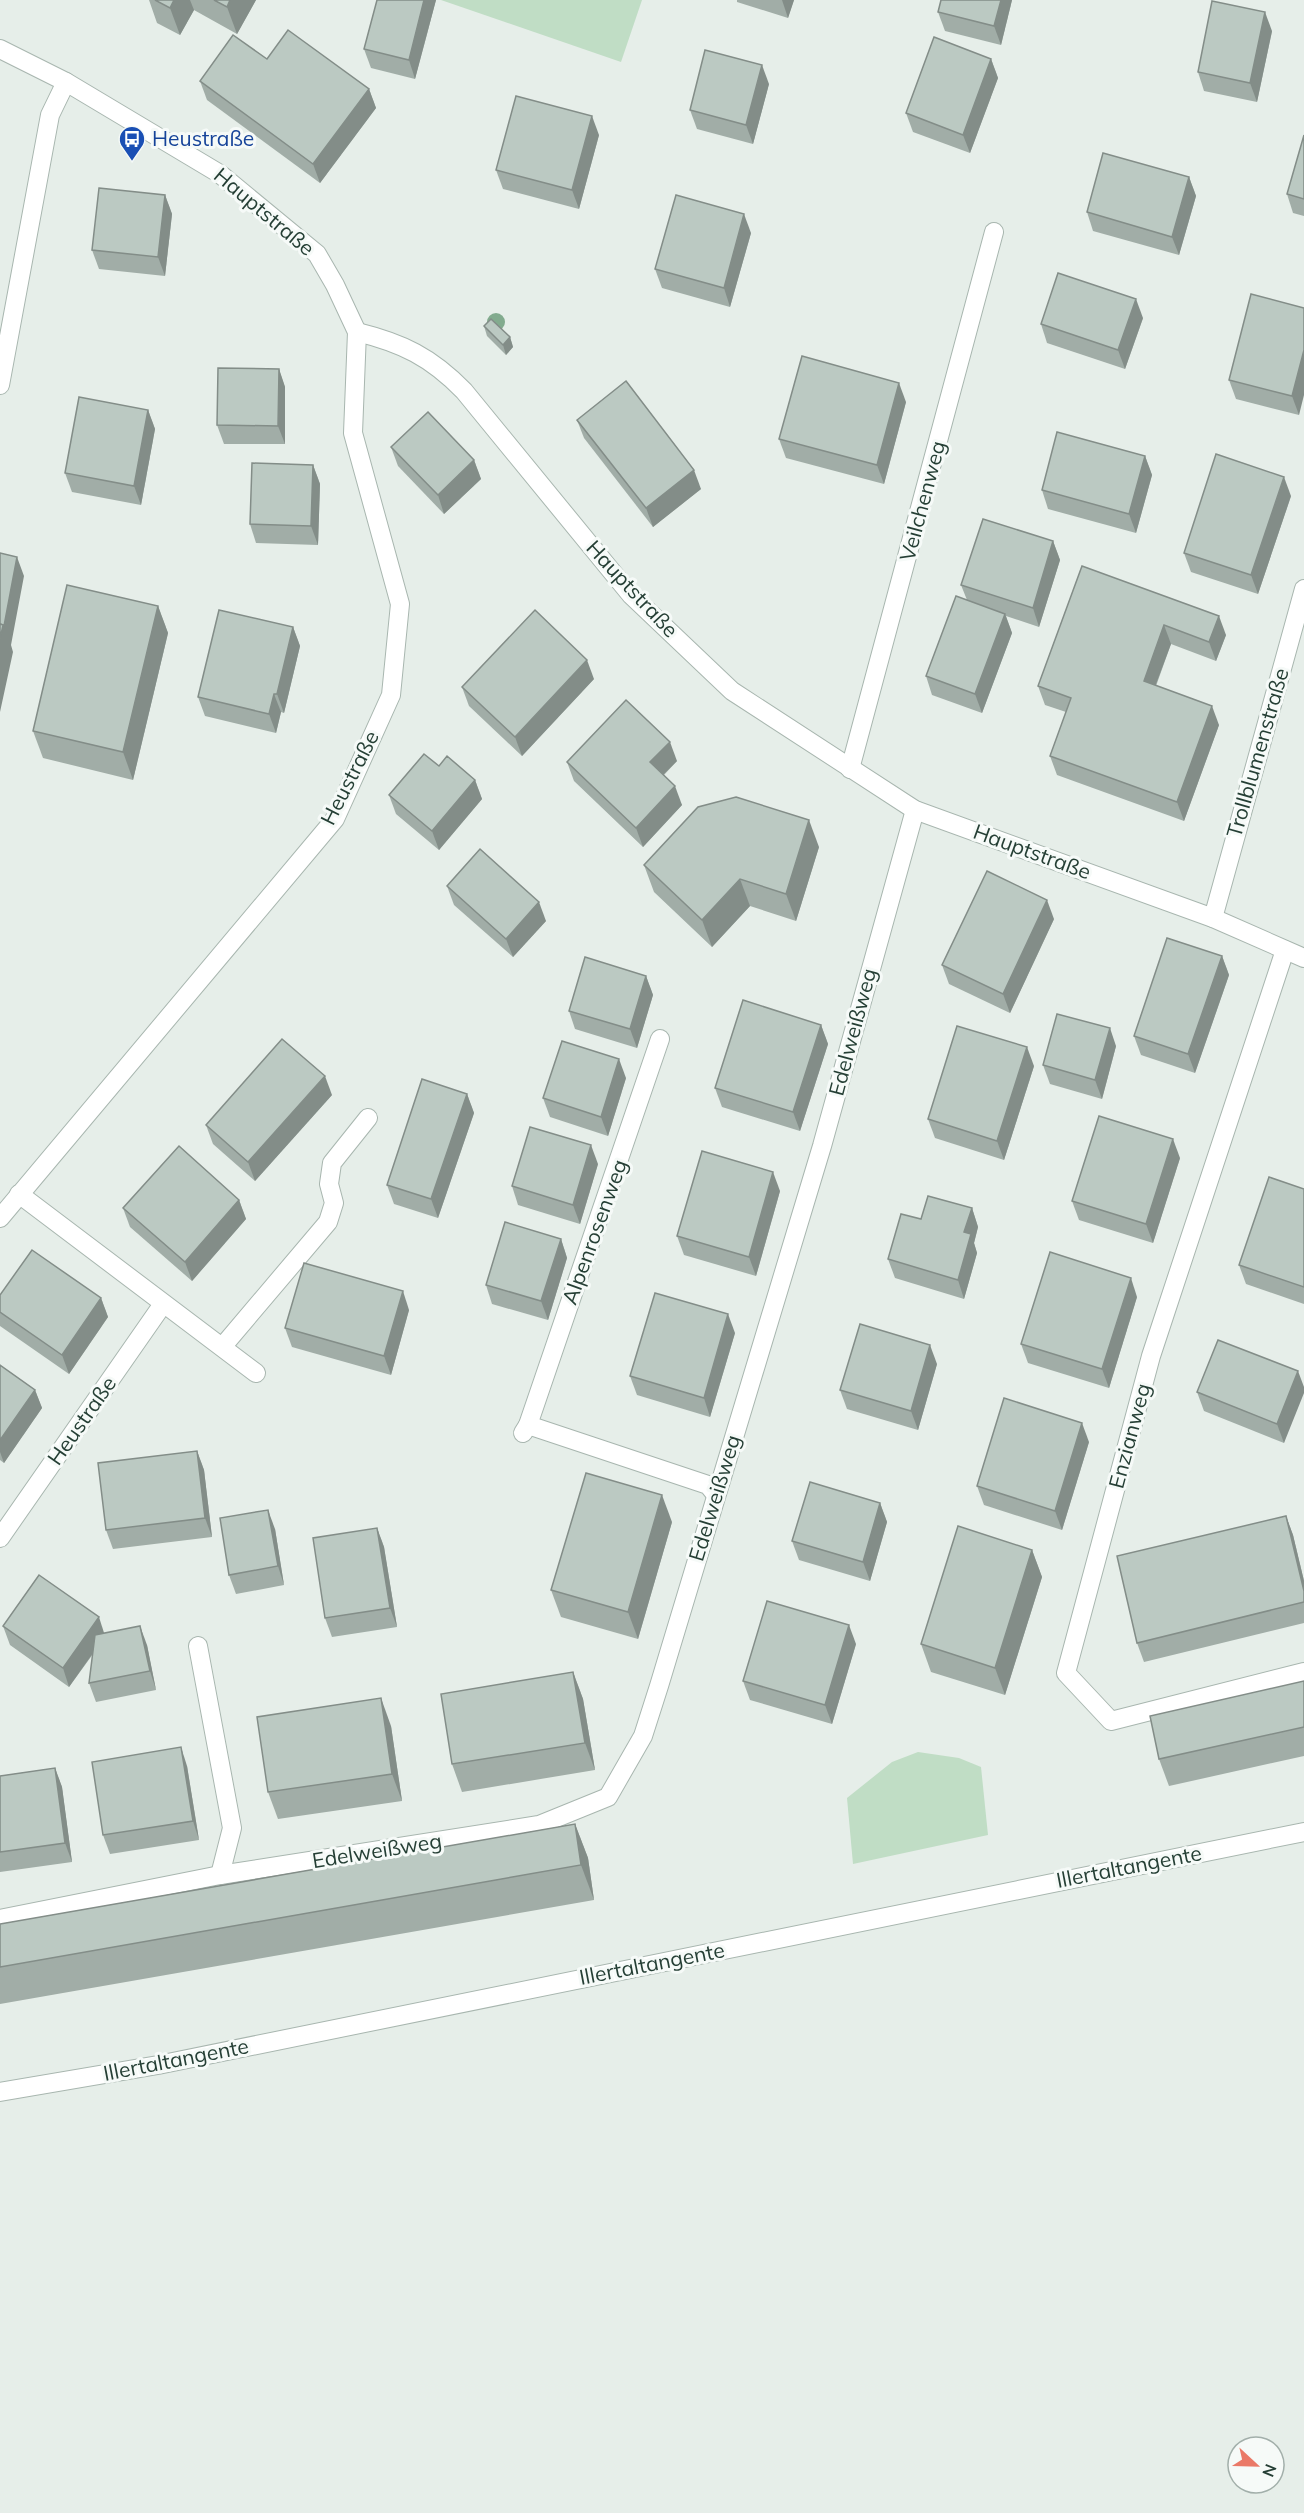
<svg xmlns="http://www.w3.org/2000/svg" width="1304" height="2513" viewBox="0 0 1304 2513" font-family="Mulish,sans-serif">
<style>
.green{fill:#c0ddc5}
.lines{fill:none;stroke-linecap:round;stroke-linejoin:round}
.minor-casing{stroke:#a8b6af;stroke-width:20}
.minor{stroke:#fff;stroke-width:18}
.tree{fill:#82ab8e}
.wall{fill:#a1ada7}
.shaded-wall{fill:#838d88}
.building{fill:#bbc9c2;stroke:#838d88;stroke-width:1.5}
.labels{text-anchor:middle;stroke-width:6;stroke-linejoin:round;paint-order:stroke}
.transit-label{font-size:21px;fill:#164399;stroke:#f6faf8;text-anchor:start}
.street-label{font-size:21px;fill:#253f35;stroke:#f6faf8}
</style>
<rect width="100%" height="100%" fill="#e6eee9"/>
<g class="green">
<polygon points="441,0 642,0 621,62"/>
<polygon points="918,1752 959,1758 981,1767 988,1835 853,1864 847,1798 892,1762"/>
</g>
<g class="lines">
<g class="minor-casing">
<g id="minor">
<polyline points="0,49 66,82 220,174 317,254 335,285 357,332 353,433 400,604 391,695 335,819 0,1218"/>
<path d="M 357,332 C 402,343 431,357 464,391 L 631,595 L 732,691 L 915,810 L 1213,918 L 1304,958"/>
<polyline points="0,385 50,115 66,82"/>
<polyline points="850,769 994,232"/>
<polyline points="1213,918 1304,589"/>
<polyline points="1285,950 1151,1356 1066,1673 1111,1721 1304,1672"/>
<polyline points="19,1194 256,1373"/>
<polyline points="223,1346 328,1222 334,1203 329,1184 332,1163 368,1118"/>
<polyline points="528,1425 660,1039"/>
<polyline points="523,1433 528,1425 708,1485 716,1495"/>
<polyline points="0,1538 163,1304"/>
<polyline points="198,1646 232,1828 220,1875"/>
<polyline points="0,1919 220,1875 539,1825 608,1797 643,1736 659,1686 822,1146 915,810"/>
<polyline points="0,2092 158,2065 1304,1832"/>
</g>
</g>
<use href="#minor" class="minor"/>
</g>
<circle class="tree" cx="496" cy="322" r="9"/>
<g class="wall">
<polygon points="149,0 256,0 237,34 194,10 180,35 157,23"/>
<polygon points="377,0 436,0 415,79 371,68 364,49"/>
<polygon points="737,0 794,0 788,18 737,2"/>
<polygon points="941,0 1012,0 1001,45 945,31 938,12"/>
<polygon points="1272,31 1257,102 1204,91 1198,72"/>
<polygon points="267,59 369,89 376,108 320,183 207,100 200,81"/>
<polygon points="991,59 998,78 970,153 913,132 906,113"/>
<polygon points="769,84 753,144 697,129 690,110"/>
<polygon points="599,135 579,209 503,189 496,170"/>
<polygon points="1304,135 1304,216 1293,213 1287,194"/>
<polygon points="1189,177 1196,196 1179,255 1093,231 1087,212"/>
<polygon points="165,195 172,214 165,276 99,269 92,250"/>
<polygon points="751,233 730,307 662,288 655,269"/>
<polygon points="1304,308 1299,415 1236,399 1229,380"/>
<polygon points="1143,318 1125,369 1047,343 1041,324"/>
<polygon points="484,326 510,337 513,347 506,355 487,336"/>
<polygon points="279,369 285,387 285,444 224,444 217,425"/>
<polygon points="906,402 884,484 786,458 779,439"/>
<polygon points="148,410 155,429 141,505 72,492 65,473"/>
<polygon points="577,420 701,489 653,527 584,438"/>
<polygon points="391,447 474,460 481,479 444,514 398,466"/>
<polygon points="1145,456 1152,475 1136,533 1048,509 1042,490"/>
<polygon points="313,465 320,484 318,545 256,543 250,524"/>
<polygon points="1291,496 1258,594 1191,572 1184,553"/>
<polygon points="1053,541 1060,560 1039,627 1006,616 1012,633 982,713 932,695 926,676 967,600 961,585"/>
<polygon points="1082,566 1226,635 1216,661 1171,644 1156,686 1219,725 1184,821 1057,775 1050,756 1066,712 1045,705 1038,686"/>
<polygon points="158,606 168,633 133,780 43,758 33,731"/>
<polygon points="293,627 300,646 284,713 281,712 276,733 205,716 198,697"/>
<polygon points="594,679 522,756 469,706 462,687"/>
<polygon points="677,761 664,775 682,805 643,847 574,781 567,762"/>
<polygon points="439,766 475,780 482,799 439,850 396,814 389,795"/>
<polygon points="819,847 796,921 750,906 712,947 654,892 644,865"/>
<polygon points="447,886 546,921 513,957 454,905"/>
<polygon points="1054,919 1010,1013 949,984 942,965"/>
<polygon points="1222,956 1229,975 1195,1073 1141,1055 1134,1036"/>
<polygon points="646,976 653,995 637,1048 575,1029 569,1011"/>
<polygon points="821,1025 828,1044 800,1131 722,1107 715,1088"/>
<polygon points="1116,1046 1102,1099 1050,1084 1043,1065"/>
<polygon points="1034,1066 1004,1160 935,1138 928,1119"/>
<polygon points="626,1078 608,1136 550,1117 543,1098"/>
<polygon points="467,1094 474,1113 438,1218 394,1204 387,1185"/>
<polygon points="332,1095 255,1181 213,1144 206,1125"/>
<polygon points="1180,1158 1153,1243 1079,1220 1072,1201"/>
<polygon points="598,1164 580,1224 518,1205 512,1186"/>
<polygon points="1304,1189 1304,1304 1246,1284 1239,1265"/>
<polygon points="780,1191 756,1276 684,1255 677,1236"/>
<polygon points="239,1200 246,1219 192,1281 130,1227 123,1208"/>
<polygon points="972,1208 978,1227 974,1243 977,1253 964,1299 895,1278 888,1259 921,1219"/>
<polygon points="561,1239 567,1258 548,1320 492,1304 486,1285"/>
<polygon points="0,1295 101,1298 108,1317 69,1374 0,1326"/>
<polygon points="1137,1297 1109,1388 1028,1363 1021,1344"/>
<polygon points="409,1310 391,1375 292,1347 285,1328"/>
<polygon points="735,1333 710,1417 637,1395 630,1376"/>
<polygon points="937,1364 918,1430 847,1409 840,1390"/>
<polygon points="0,1365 35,1390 42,1408 4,1463 0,1460"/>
<polygon points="1298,1371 1284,1443 1204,1411 1197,1392"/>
<polygon points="1089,1442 1062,1530 984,1505 977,1486"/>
<polygon points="197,1451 204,1470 212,1537 113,1549 106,1530"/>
<polygon points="880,1503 887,1522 870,1581 799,1560 792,1541"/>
<polygon points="1286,1516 1293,1535 1304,1581 1304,1623 1144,1662 1137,1643"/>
<polygon points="672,1522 638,1639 561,1617 551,1590"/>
<polygon points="377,1528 384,1547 397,1627 332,1637 325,1618"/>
<polygon points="275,1529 284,1585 236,1594 229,1575"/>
<polygon points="1032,1550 1042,1577 1005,1695 931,1672 921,1644"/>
<polygon points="3,1626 105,1633 147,1645 156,1690 96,1702 89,1683 93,1654 69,1687 10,1645"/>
<polygon points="856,1644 832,1724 750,1700 743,1681"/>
<polygon points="573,1672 583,1699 595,1770 462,1792 452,1764"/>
<polygon points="1304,1681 1304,1756 1169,1786 1159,1759"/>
<polygon points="391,1726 402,1801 278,1819 268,1792"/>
<polygon points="187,1766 199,1840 110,1854 103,1835"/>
<polygon points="55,1768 62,1787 72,1862 0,1872 0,1776"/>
<polygon points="575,1824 588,1858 594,1900 0,2004 0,1924"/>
</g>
<g class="shaded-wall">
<polygon points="174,0 190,0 194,10 180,35 170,8"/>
<polygon points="230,0 256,0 237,34 227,7"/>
<polygon points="424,0 436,0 415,79 409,60"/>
<polygon points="782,0 794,0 788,18"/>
<polygon points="1001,0 1012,0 1001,45 994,26"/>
<polygon points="1265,12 1272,31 1257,102 1250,83"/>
<polygon points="991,59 998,78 970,153 963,135"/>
<polygon points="762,65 769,84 753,144 746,125"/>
<polygon points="369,89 376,108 320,183 313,164"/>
<polygon points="592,116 599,135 579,209 572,190"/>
<polygon points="1189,177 1196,196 1179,255 1172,237"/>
<polygon points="165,195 172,214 165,276 158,257"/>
<polygon points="744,214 751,233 730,307 724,288"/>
<polygon points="1136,299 1143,318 1125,369 1118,350"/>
<polygon points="510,337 513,347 506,355 503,345"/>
<polygon points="1304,350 1304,395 1299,415 1292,396"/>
<polygon points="279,369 285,387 285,444 278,426"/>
<polygon points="899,383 906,402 884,484 877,465"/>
<polygon points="148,410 155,429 141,505 134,486"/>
<polygon points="1145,456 1152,475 1136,533 1129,514"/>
<polygon points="474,460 481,479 444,514 438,495"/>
<polygon points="313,465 320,484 318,545 311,526"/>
<polygon points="694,470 701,489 653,527 646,508"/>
<polygon points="1284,477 1291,496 1258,594 1251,575"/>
<polygon points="1053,541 1060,560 1039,627 1033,608"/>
<polygon points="17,557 24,576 11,645 13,652 0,712 0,639"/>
<polygon points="158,606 168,633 133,780 123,752"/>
<polygon points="1005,614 1012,633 982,713 975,694"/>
<polygon points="1219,616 1226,635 1216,661 1209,642"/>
<polygon points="1164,625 1171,644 1150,700 1144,681"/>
<polygon points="293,627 300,646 284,713 277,694"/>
<polygon points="587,660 594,679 522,756 515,737"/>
<polygon points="274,694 281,712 276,733 269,714"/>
<polygon points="1212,706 1219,725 1184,821 1177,802"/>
<polygon points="670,742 677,761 657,781 650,762"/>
<polygon points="475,780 482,799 439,850 432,831"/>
<polygon points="675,786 682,805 643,847 636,828"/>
<polygon points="809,820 819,847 796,921 786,894"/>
<polygon points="740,879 750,906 712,947 702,920"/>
<polygon points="1047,900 1054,919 1010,1013 1003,994"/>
<polygon points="539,902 546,921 513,957 506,939"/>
<polygon points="1222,956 1229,975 1195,1073 1188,1054"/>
<polygon points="646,976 653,995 637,1048 630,1029"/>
<polygon points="821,1025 828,1044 800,1131 793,1112"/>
<polygon points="1110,1028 1116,1046 1102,1099 1095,1080"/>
<polygon points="1027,1047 1034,1066 1004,1160 997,1141"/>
<polygon points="619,1059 626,1078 608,1136 601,1117"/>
<polygon points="325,1076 332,1095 255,1181 248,1162"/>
<polygon points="467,1094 474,1113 438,1218 431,1199"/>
<polygon points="1173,1139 1180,1158 1153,1243 1146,1224"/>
<polygon points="591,1145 598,1164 580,1224 573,1205"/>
<polygon points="773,1172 780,1191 756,1276 749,1257"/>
<polygon points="239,1200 246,1219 192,1281 185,1262"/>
<polygon points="972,1208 978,1227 974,1243 977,1253 964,1299 958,1280 964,1232"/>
<polygon points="561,1239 567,1258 548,1320 541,1301"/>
<polygon points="1131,1278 1137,1297 1109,1388 1102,1369"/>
<polygon points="403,1291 409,1310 391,1375 384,1356"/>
<polygon points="101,1298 108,1317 69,1374 62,1355"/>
<polygon points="728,1314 735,1333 710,1417 704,1398"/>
<polygon points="930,1345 937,1364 918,1430 911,1411"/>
<polygon points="1298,1371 1304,1387 1304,1393 1284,1443 1277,1424"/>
<polygon points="35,1390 42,1408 4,1463 0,1452 0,1440"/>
<polygon points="1082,1423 1089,1442 1062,1530 1055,1511"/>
<polygon points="197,1451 204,1470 212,1537 205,1518"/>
<polygon points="662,1495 672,1522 638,1639 628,1612"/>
<polygon points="880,1503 887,1522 870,1581 863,1562"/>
<polygon points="268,1510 275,1529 284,1585 278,1566"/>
<polygon points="1286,1516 1293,1535 1304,1581 1304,1591"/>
<polygon points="377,1528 384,1547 397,1627 390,1608"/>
<polygon points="1032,1550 1042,1577 1005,1695 995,1668"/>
<polygon points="99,1617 105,1636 69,1687 63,1668"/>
<polygon points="849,1625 856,1644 832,1724 825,1705"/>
<polygon points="140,1626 147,1645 156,1690 150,1671"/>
<polygon points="573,1672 583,1699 595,1770 585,1743"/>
<polygon points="381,1698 391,1726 402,1801 392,1774"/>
<polygon points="181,1747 187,1766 199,1840 193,1821"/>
<polygon points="55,1768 62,1787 72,1862 65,1843"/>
<polygon points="575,1824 588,1858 594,1900 581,1865"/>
</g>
<g class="building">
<polygon points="155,0 174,0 170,8"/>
<polygon points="214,0 230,0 227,7"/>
<polygon points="377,0 424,0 409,60 364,49"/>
<polygon points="941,0 1001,0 994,26 938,12"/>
<polygon points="1212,1 1265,12 1250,83 1198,72"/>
<polygon points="288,30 369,89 313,164 200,81 233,35 267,59"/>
<polygon points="934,37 991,59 963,135 906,113"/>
<polygon points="705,50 762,65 746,125 690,110"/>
<polygon points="516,96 592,116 572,190 496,170"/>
<polygon points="1304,135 1304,199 1287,194"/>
<polygon points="1103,153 1189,177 1172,237 1087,212"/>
<polygon points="99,188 165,195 158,257 92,250"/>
<polygon points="676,195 744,214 724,288 655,269"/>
<polygon points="1058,273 1136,299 1118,350 1041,324"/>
<polygon points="1251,294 1304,308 1304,350 1292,396 1229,380"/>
<polygon points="491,319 510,337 503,345 484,326"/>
<polygon points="802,356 899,383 877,465 779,439"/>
<polygon points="218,368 279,369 278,426 217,425"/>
<polygon points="626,381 694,470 646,508 577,420"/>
<polygon points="79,397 148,410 134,486 65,473"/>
<polygon points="428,412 474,460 438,495 391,447"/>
<polygon points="1057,432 1145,456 1129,514 1042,490"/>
<polygon points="1216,454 1284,477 1251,575 1184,553"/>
<polygon points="252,463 313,465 311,526 250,524"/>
<polygon points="983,519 1053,541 1033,608 961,585"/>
<polygon points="0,553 17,557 4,626 3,625 0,624"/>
<polygon points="1082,566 1219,616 1209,642 1164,625 1144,681 1212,706 1177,802 1050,756 1071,698 1038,686"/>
<polygon points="67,585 158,606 123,752 33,731"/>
<polygon points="956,596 1005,614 975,694 926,676"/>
<polygon points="219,610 293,627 277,694 274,694 269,714 198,697"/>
<polygon points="535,610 587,660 515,737 462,687"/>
<polygon points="0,624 3,625 0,639"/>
<polygon points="626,700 670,742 650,762 675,786 636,828 567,762"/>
<polygon points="424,754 439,766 447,756 475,780 432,831 389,795"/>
<polygon points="736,797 809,820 786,894 740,879 702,920 644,865 698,807"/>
<polygon points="480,849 539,902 506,939 447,886"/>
<polygon points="987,871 1047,900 1003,994 942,965"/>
<polygon points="1167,938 1222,956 1188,1054 1134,1036"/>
<polygon points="585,957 646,976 630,1029 569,1011"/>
<polygon points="743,1000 821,1025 793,1112 715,1088"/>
<polygon points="1057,1014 1110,1028 1095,1080 1043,1065"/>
<polygon points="957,1026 1027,1047 997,1141 928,1119"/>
<polygon points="282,1039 325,1076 248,1162 206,1125"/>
<polygon points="562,1041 619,1059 601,1117 543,1098"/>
<polygon points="422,1079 467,1094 431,1199 387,1185"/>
<polygon points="1099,1116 1173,1139 1146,1224 1072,1201"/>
<polygon points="530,1127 591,1145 573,1205 512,1186"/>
<polygon points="179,1146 239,1200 185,1262 123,1208"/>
<polygon points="702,1151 773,1172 749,1257 677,1236"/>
<polygon points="1269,1177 1304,1189 1304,1287 1239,1265"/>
<polygon points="928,1196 972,1208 964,1232 971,1234 958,1280 888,1259 901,1214 921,1219"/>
<polygon points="505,1222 561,1239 541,1301 486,1285"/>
<polygon points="32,1250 101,1298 62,1355 0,1312 0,1295"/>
<polygon points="1050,1252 1131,1278 1102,1369 1021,1344"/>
<polygon points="304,1263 403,1291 384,1356 285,1328"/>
<polygon points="655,1293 728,1314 704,1398 630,1376"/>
<polygon points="860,1324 930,1345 911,1411 840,1390"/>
<polygon points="1218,1340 1298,1371 1277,1424 1197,1392"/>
<polygon points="0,1365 35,1390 0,1440"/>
<polygon points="1004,1398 1082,1423 1055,1511 977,1486"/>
<polygon points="197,1451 205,1518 106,1530 98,1463"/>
<polygon points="586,1473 662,1495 628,1612 551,1590"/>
<polygon points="810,1482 880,1503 863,1562 792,1541"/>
<polygon points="268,1510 278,1566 229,1575 220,1518"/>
<polygon points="1286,1516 1304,1591 1304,1602 1137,1643 1117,1556"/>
<polygon points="958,1526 1032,1550 995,1668 921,1644"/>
<polygon points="377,1528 390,1608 325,1618 313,1538"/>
<polygon points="39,1575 99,1617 63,1668 3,1626"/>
<polygon points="767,1601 849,1625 825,1705 743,1681"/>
<polygon points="140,1626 150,1671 89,1683 95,1635"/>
<polygon points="573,1672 585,1743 452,1764 441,1694"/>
<polygon points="1304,1681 1304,1727 1159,1759 1150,1716"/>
<polygon points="381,1698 392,1774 268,1792 257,1717"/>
<polygon points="181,1747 193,1821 103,1835 92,1762"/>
<polygon points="55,1768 65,1843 0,1852 0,1776"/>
<polygon points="575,1824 581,1865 0,1967 0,1924"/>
</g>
<defs>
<g id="bus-pin" transform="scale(1.35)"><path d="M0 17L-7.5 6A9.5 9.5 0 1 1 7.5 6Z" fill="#1a4fb4" stroke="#f6faf8"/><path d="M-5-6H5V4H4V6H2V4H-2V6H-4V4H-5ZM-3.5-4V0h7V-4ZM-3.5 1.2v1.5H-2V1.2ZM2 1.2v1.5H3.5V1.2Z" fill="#fff"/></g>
</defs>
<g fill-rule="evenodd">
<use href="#bus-pin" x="132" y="139"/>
</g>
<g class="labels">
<g class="transit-label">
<text x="152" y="146">Heustraße</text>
</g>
<g class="street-label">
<text transform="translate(264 212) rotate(40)" y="7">Hauptstraße</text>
<text transform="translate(923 501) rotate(-75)" y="7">Veilchenweg</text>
<text transform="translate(632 589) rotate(47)" y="7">Hauptstraße</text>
<text transform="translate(1258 753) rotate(-74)" y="7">Trollblumenstraße</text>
<text transform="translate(350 778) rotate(-63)" y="7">Heustraße</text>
<text transform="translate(1032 852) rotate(20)" y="7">Hauptstraße</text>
<text transform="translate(853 1032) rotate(-75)" y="7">Edelweißweg</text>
<text transform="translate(595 1232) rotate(-70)" y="7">Alpenrosenweg</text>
<text transform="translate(82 1421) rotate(-55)" y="7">Heustraße</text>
<text transform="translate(1130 1436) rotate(-75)" y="7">Enzianweg</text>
<text transform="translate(715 1498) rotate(-73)" y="7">Edelweißweg</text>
<text transform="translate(377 1851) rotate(-9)" y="7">Edelweißweg</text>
<text transform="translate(1129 1867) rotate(-11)" y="7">Illertaltangente</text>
<text transform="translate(652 1964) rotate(-11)" y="7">Illertaltangente</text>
<text transform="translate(176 2060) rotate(-11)" y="7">Illertaltangente</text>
</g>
</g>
<g transform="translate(1256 2465) rotate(112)"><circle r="28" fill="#f6faf8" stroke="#a2afaa" stroke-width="1.5"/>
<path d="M0-4.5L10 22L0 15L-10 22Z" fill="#ea7967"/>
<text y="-9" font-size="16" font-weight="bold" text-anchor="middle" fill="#253f35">N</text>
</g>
</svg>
